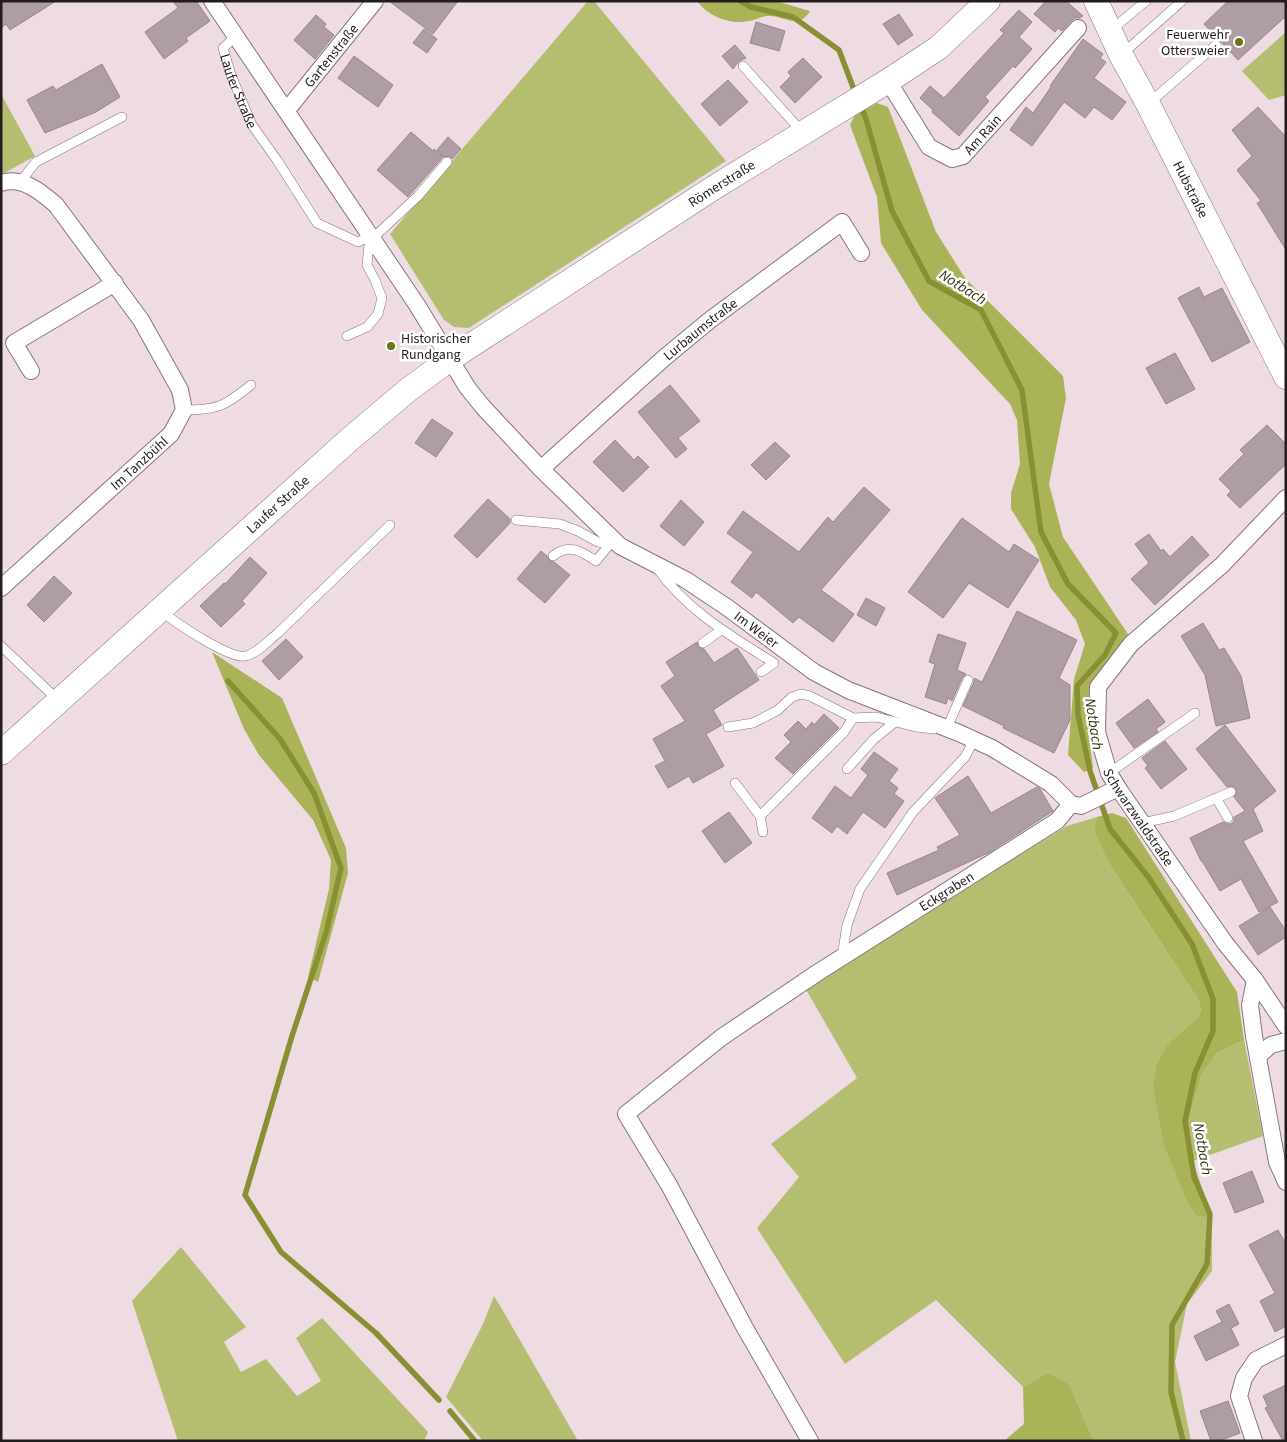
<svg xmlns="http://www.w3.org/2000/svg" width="1287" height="1442" viewBox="0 0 1287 1442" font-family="'Source Sans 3',sans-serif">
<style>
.green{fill:#b5bd71}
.forest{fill:#abb358}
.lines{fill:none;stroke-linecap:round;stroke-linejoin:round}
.stream{stroke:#889033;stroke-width:5.5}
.building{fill:#af9da4;stroke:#98868d}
.service-casing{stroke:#86757b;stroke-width:10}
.minor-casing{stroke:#86757b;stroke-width:18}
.secondary-casing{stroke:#86757b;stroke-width:25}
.service{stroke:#fff;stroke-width:9}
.minor{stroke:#fff;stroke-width:16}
.secondary{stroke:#fff;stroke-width:24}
.poi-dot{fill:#6b7219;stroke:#fff;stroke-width:2}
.labels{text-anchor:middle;stroke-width:5;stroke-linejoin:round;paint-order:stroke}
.poi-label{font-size:14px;fill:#231c1f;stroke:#fff;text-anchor:end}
.street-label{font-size:14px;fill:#231c1f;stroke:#fff}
.water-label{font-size:15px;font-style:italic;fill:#32350d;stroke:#fff}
</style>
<rect width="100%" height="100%" fill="#efdce3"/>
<g class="green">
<polygon points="588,1 594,1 726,161 469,328 454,327 444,320 390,234"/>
<polygon points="1286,32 1286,95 1269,100 1242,71"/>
<polygon points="1,94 35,156 1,175"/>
<polygon points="1097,817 1094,831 1108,862 1198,999 1201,1010 1199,1018 1168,1044 1197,1216 1212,1218 1212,1271 1187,1304 1175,1362 1191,1441 1094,1441 1069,1384 1048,1372 1023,1387 936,1300 845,1364 757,1228 799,1177 771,1144 857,1078 804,986 824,972 1067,826"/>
<polygon points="1244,1040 1263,1136 1193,1161 1189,1118 1202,1074 1217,1053"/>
<polygon points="181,1247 246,1327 224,1342 241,1372 266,1359 297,1396 321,1381 296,1338 322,1318 428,1432 424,1441 178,1441 132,1301"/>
<polygon points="494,1296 499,1304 578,1441 483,1441 446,1397 483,1324"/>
</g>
<g class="forest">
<path d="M 697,1 L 776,1 L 810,11 C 798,31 784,15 768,16 C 762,16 755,20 749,21 C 730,25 709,17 697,1 Z"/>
<polygon points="877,103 888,107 936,232 965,278 1063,376 1066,398 1049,484 1063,537 1130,637 1091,689 1087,719 1093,768 1084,772 1068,755 1074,679 1085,644 1076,620 1050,587 1035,547 1011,509 1011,493 1020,464 1017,420 1010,404 922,310 881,243 877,197 850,125 855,115"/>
<polygon points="212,652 282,698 346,848 348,873 318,982 308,977 329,889 331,860 313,820 259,755 244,729"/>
<polygon points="1112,813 1126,818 1237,992 1244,1040 1217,1053 1202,1074 1189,1118 1193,1161 1212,1218 1197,1216 1186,1199 1164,1145 1153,1086 1157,1064 1168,1044 1199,1017 1201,1010 1198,999 1108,862 1094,831 1097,817"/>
<polygon points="1048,1372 1069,1384 1094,1441 1004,1441 1024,1424 1023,1387"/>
</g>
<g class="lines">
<g class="stream">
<polyline points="740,1 751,7 793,17 839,50 856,95"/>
<polyline points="860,104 866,119 892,211 929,281 981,310 1022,390 1041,532 1068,584 1116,633 1105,655 1077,686 1078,715 1090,771 1110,829 1149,878 1192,944 1213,999 1213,1031 1195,1073 1185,1121 1194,1177 1210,1214 1207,1264 1172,1325 1171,1392 1183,1441"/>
<polyline points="228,681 280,739 314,793 341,868 326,933 292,1036 245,1195 281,1252 376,1333 439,1400"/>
<polyline points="450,1411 475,1441"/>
</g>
</g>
<g class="building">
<polygon points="1,1 56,1 10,30 6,24 1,28"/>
<polygon points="173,1 196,1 210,21 186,38 188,41 164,59 145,32 178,8"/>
<polygon points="389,1 458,1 433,34"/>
<polygon points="1046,1 1066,1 1083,16 1080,18 1075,18 1071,21 1062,31 1058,28 1055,32 1034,14"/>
<polygon points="1228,1 1286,1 1286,16 1238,60 1204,24"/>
<polygon points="1019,10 1032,22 1019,37 1032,49 1015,68 1013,66 985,97 989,101 959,136 932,112 933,110 920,98 930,86 944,98 1004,33 1000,30"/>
<polygon points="899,14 913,35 898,45 883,24"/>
<polygon points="316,15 326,24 324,27 334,35 315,59 294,40"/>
<polygon points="756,22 785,31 779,51 750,43"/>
<polygon points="424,29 437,39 427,53 413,43"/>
<polygon points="1083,39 1103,54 1100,58 1106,62 1094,78 1126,102 1112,120 1094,107 1085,118 1064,102 1032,146 1010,130 1026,107 1033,113 1051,87 1050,86"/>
<polygon points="735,45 746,58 739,61 733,69 722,56"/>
<polygon points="354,56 393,85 378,107 338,78"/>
<polygon points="803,58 822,77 795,103 780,87 791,76 788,72"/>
<polygon points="102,64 120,97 96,112 45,133 27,100 53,86 56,90"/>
<polygon points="728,80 748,102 720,126 701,104"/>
<polygon points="1258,107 1286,137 1286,250 1257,203 1261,201 1237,170 1252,156 1232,130"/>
<polygon points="411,132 433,151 434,149 443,157 408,197 377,170"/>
<polygon points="448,137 461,149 452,159 449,156 444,157 437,150"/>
<polygon points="1199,287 1204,297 1222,288 1250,342 1212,362 1178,298"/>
<polygon points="1175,353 1195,389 1166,404 1146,368"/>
<polygon points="670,385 700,421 678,438 687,449 676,458 638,412"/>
<polygon points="432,419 453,433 436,457 415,443"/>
<polygon points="1267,425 1286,444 1286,464 1240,508 1227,495 1231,491 1219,479 1244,454 1240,450"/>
<polygon points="615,440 634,460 638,456 649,467 623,492 593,462"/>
<polygon points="775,442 790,456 766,480 751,465"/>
<polygon points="864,487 890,510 821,590 854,614 833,642 799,617 793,623 756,592 752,598 731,582 753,552 727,533 743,511 799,552 828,517 833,522"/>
<polygon points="488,499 510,519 510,523 477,558 454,536"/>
<polygon points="681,500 704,522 684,546 660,526"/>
<polygon points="962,518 1009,552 1014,544 1039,560 1008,608 969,583 943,618 908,592"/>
<polygon points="1149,534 1161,551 1163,549 1170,557 1192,536 1209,555 1155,605 1131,579 1149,563 1135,544"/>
<polygon points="541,551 547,556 550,561 554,562 570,575 545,603 517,579"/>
<polygon points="250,557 267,573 242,601 245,604 221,627 200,606 224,583 225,584"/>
<polygon points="54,576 72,593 44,622 27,605"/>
<polygon points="866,598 885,608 876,626 857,615"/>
<polygon points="1017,611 1077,640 1059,678 1070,685 1070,720 1054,753 1003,728 1004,726 963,706 974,682 974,678 982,682"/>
<polygon points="1203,623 1219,650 1224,648 1241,676 1250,718 1216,726 1205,675 1181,636"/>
<polygon points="938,634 966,643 957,670 966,674 962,678 952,701 948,698 946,704 925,697 935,664 929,662"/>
<polygon points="286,639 303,657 279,680 262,661"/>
<polygon points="697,642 698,647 704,649 714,663 737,648 759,680 713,710 722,725 706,734 724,766 693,783 689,776 668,788 655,766 665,761 653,739 685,721 661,686 675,676 666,662"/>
<polygon points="1148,699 1165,722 1156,729 1158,732 1134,748 1116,723"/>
<polygon points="824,714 839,728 793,774 775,758 791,742 784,735 798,721 806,729 812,722 814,725"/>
<polygon points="1225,725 1276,791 1253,809 1263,831 1243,841 1278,902 1259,912 1241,879 1220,891 1202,861 1201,861 1190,838 1223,822 1228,824 1231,824 1234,821 1234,817 1245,811 1234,797 1237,792 1235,787 1231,786 1227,787 1196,749"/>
<polygon points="1165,741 1187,769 1161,789 1145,768 1148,766 1142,758"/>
<polygon points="874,752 898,769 889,781 898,788 894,794 904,801 885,828 863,812 847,834 837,826 832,833 812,818 835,786 851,798 868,775 861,769"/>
<polygon points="968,776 991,813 1037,787 1040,789 1053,811 988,853 897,895 887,873 939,850 937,847 960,835 935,798"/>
<polygon points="729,812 752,843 725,863 702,831"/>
<polygon points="1270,907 1286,931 1286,937 1258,955 1239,926"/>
<polygon points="1252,1171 1264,1202 1235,1213 1223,1183"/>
<polygon points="1278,1230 1286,1244 1286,1326 1275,1332 1260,1301 1275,1293 1249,1245"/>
<polygon points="1229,1304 1239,1324 1231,1328 1239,1345 1206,1361 1194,1336 1222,1322 1216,1311"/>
<polygon points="1286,1385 1286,1441 1283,1441 1265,1408 1268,1407 1263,1396"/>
<polygon points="1228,1401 1240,1433 1219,1441 1211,1441 1200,1411"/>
</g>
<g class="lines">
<g class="service-casing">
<g id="service">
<polyline points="1110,31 1146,1"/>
<path id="s1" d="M 235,37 L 223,48 L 231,75 L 252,125 L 277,160 L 317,223 L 358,242 L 370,236 L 367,265 L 375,280 L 382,298 L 378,314 L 367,327 L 347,336"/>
<polyline points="1121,55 1182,1"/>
<polyline points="743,66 803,133"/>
<polyline points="1148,104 1216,45"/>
<polyline points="20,182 36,162 122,117"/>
<polyline points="372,239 418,196 447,162"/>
<path d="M 184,410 C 218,410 225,406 251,385"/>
<polyline points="516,520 560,524 578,531 598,542 618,545"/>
<path d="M 553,556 C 569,543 581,551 596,561 L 610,544"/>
<path d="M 657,568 C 686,610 731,636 774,663 L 761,672"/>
<path d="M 160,610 C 173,621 230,660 246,656 C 259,652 268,641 278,633 L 390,525"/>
<polyline points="703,643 721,630"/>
<polyline points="1,646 59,701"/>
<polyline points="728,727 753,723 778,710 792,697 801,694 810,696 853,718 876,717 916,727 934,729"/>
<polyline points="947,728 968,680"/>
<polyline points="847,769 874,739 895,722"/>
<polyline points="1109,773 1195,713"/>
<polyline points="735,783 760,816"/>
<polyline points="1216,798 1228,818"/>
<polyline points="1143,823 1174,816 1231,792"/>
<polyline points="763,832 760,816 844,732 853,718"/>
<polyline points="842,957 847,925 860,889 913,812 965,757 974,740"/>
</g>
</g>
<g class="minor-casing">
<g id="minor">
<path id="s2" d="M 212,1 L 417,305 L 467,387 L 483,407 L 541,469 L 620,546 L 686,580 L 728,608 L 814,672 L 848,690 L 959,733 L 992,748 L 1051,784 L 1071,804 L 1081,806 L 1118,788"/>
<path id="s3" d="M 888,81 L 929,147 L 952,159 L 963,156 L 1078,28"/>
<path id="s4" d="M 287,110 L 375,1"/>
<path d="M 1,183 C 22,176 41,192 56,205 L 141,320 L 180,390 L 184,410 L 171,434 L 1,588"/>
<polyline points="31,371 14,343 115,283"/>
<path id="s5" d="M 541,469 L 664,358 L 710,320 L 842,222 L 861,253"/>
<path id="s6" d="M 1286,498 L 1222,565 L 1131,644 L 1098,687 L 1097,732 L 1109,773 L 1118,788 L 1225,943 L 1255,980 L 1286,1026"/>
<polyline points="1255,980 1250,1005 1254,1036 1277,1162 1286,1182"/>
<polyline points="1258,1056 1271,1045 1286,1041"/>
<path id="s7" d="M 810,1441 L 745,1328 L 669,1185 L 626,1114 L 722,1037 L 817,973 L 1057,821 L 1071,804"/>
<polyline points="1254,1441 1239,1396 1244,1378 1256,1360 1286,1345"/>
</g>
</g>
<g class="secondary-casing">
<g id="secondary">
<path id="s8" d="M 1096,1 L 1121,55 L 1148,104 L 1286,377"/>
<path id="s9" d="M 1,753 L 350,439 L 408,390 L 450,359 L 718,185 L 888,81 L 938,48 L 988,1"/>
</g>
</g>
<use href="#service" class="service"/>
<use href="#minor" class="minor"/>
<use href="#secondary" class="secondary"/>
</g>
<g class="poi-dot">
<circle cx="1239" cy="42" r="5"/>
<circle cx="391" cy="346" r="5"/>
</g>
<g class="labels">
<g class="poi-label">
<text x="1229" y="39">Feuerwehr<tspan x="1229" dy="16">Ottersweier</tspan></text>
<text x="401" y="343" text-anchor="start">Historischer<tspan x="401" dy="16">Rundgang</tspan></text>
</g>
<g class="street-label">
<text dy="5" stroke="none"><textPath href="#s4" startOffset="70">Gartenstraße</textPath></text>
<text dy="5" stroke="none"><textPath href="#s1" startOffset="62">Laufer Straße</textPath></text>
<text dy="5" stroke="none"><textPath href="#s3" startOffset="144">Am Rain</textPath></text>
<text dy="5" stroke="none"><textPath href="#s9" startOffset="921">Römerstraße</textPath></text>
<text dy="5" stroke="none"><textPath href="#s8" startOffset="211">Hubstraße</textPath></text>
<text dy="5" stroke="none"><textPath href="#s5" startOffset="212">Lurbaumstraße</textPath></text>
<text transform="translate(139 463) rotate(-42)" y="5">Im Tanzbühl</text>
<text dy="5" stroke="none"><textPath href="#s9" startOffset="372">Laufer Straße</textPath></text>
<text dy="5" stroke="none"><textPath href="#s2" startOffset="844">Im Weier</textPath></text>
<text dy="5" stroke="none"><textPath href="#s6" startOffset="408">Schwarzwaldstraße</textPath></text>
<text dy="5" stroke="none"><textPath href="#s7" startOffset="766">Eckgraben</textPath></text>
</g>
<g class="water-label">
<text transform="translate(963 287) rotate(32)" y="5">Notbach</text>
<text transform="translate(1094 724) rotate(81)" y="5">Notbach</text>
<text transform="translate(1203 1149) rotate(80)" y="5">Notbach</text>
</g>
</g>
<rect width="1287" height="1442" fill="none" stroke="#231c1f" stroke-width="5"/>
</svg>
